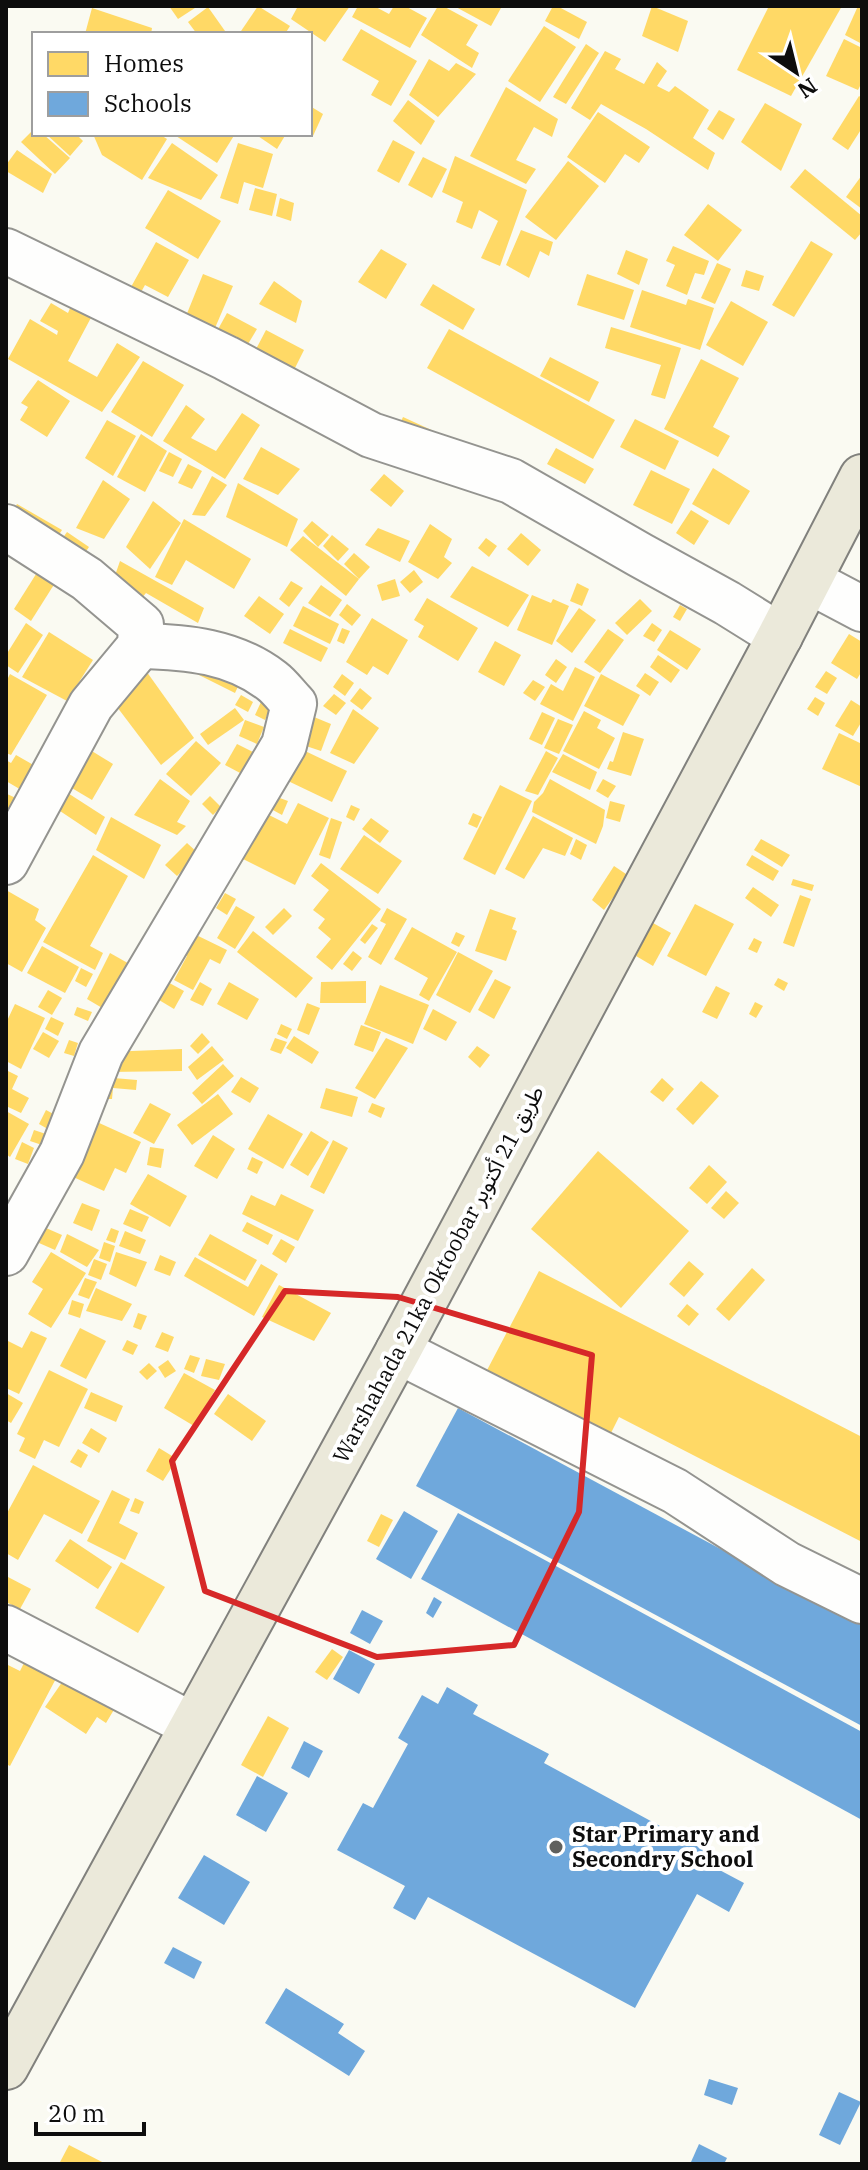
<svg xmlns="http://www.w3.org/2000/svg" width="868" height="2170" viewBox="0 0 868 2170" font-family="'IBM Plex Serif','Noto Sans Arabic',serif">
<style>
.homes{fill:#ffd966}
.schools{fill:#6fa8dc}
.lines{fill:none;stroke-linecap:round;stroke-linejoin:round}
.minor-casing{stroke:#949490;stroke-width:48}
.major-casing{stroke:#81817d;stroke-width:48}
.minor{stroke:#fefefd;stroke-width:44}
.major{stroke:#ebe9da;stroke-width:44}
.marked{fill:none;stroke:#d62828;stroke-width:6;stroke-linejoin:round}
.poi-dot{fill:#60605d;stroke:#fff;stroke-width:3}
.labels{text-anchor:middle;stroke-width:8;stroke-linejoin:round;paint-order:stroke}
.street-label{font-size:22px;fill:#0d0d0d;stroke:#fff}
.poi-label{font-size:22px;font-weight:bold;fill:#0d0d0d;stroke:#fff;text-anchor:start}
</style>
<rect width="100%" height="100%" fill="#fafaf2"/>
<g class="homes">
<polygon points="169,6 198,6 178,19"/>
<polygon points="258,6 290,26 285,34 239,34"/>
<polygon points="298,6 350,6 325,42 291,19"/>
<polygon points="358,6 374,6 389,14 394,6 405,6 427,18 410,48 352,17"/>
<polygon points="438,6 443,6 478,25 466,45 479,53 472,68 421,35"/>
<polygon points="454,6 498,6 501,8 491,26"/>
<polygon points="553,6 557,6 587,22 579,39 545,21"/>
<polygon points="652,6 688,21 678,52 642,36"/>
<polygon points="769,6 842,6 791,96 737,70"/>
<polygon points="858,6 862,6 862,44 845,35"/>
<polygon points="208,7 225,31 220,34 197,34 188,22"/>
<polygon points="92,8 152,28 151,34 85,34"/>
<polygon points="544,26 576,47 540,102 508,81"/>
<polygon points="361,29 417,61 391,106 371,95 379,81 342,60"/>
<polygon points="844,39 862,48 862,82 858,90 826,76"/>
<polygon points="586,44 599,53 566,104 553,97"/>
<polygon points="605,51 621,59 615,69 644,84 657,62 667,71 657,86 669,92 675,86 709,110 693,138 715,153 708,170 646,129 601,104 590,120 571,108"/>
<polygon points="429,59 449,71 456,63 476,74 438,117 409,95"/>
<polygon points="506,87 558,119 552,137 534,127 516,160 536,169 526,184 470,156"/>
<polygon points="859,96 862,98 862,128 848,150 832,139"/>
<polygon points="408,100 435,121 421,145 393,121"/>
<polygon points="765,103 802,124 781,171 741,142"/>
<polygon points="310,106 323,114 313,136 310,134"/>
<polygon points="719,110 735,119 723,140 707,129"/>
<polygon points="598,112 650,147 639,163 625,154 605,183 567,157"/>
<polygon points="34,129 34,134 43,134 70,158 55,174 21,142"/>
<polygon points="46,134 76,134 83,141 70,156"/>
<polygon points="93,134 159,134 167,139 142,180 102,155"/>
<polygon points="173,134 235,134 217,163"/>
<polygon points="255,134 286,134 277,149"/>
<polygon points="393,140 415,152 399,183 377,171"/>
<polygon points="172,143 218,175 201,200 148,178"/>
<polygon points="238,143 273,154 263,188 244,182 238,204 220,198"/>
<polygon points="17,150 52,174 43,193 6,171 6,165"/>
<polygon points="455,156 527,190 500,266 481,258 498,221 479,210 472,229 456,222 463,202 442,192"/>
<polygon points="423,157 447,169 432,198 408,185"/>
<polygon points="568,161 599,186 556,240 525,217"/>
<polygon points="805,169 862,216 862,232 855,240 790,187"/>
<polygon points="862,175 862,209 846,197"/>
<polygon points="255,188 277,194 272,216 249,210"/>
<polygon points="168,190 221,221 198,259 145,228"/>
<polygon points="280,198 294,203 291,221 276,216"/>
<polygon points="708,204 742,230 718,261 684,235"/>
<polygon points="521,230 553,242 549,256 540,251 529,278 506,265"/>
<polygon points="811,241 833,254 794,317 772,305"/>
<polygon points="156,242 189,260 168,297 145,285 136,301 126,296"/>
<polygon points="673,246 709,261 704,275 695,273 687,295 666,286 675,265 666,261"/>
<polygon points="381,249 407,264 386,299 358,282"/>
<polygon points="626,250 648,259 639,285 617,274"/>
<polygon points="717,263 731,269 715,304 701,298"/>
<polygon points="746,270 764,276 759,291 741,286"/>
<polygon points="203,274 233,286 215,328 186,316"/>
<polygon points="587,274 634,290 624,320 577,305"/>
<polygon points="274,281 302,301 296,323 259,304"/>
<polygon points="433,284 475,309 463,330 420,305"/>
<polygon points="642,290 686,305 688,299 714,308 700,350 630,327"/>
<polygon points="74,299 94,312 68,361 97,377 117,343 140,357 102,412 8,359 30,319 57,335 58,331 40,321 51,303 68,313"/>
<polygon points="731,301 768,322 743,366 706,345"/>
<polygon points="227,313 257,329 245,349 216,333"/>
<polygon points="611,327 681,348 665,399 651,395 661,365 605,348"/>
<polygon points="449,329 615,420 593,459 427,368"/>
<polygon points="266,330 304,350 293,372 254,353"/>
<polygon points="550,357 599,382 589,402 540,376"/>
<polygon points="701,359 739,378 713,427 730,436 718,457 664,429"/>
<polygon points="143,361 184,385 152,437 111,412"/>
<polygon points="38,380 70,401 47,437 20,420 28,407 21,403"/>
<polygon points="186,405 205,419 191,438 216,451 242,413 260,425 225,479 163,441"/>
<polygon points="403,417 438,433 432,446 397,430"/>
<polygon points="635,419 679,441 665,470 620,447"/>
<polygon points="107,420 136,436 113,476 85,458"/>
<polygon points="141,434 167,451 145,492 117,477"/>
<polygon points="261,447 300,469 278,495 243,479"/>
<polygon points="556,448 594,469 585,484 547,464"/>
<polygon points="169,452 182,459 173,477 159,471"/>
<polygon points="188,464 202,471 192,489 178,483"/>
<polygon points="713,468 750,491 729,525 692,504"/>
<polygon points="651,470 690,489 672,524 633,505"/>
<polygon points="384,474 404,491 391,507 370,490"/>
<polygon points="212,476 227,485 205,516 192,515"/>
<polygon points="103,480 130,499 104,539 76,528"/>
<polygon points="238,483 298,519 287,547 226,517"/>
<polygon points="153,501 181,523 150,569 126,547"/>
<polygon points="17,504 62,530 51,547 8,523"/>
<polygon points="691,510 709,521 694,545 676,533"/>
<polygon points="184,519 251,559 234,589 186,560 172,585 155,577"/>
<polygon points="312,521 329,535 318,547 303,531"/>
<polygon points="430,524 452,539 444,557 452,563 438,579 408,562"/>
<polygon points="378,528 410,541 400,562 365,545"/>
<polygon points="67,532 89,547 78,563 55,549"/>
<polygon points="521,533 541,550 528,566 507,549"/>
<polygon points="332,535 349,549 338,561 323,546"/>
<polygon points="303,536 359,579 346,596 290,550"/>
<polygon points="486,538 497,546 489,557 478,548"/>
<polygon points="354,553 370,567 359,579 344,564"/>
<polygon points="120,561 204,608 198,623 146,593 135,606 110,590"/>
<polygon points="472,566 529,595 508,627 450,597"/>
<polygon points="414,570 423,582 410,593 400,582"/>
<polygon points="38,571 55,583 31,621 14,609"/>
<polygon points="395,579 400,596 382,601 377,585"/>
<polygon points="291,581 303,588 289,607 279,599"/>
<polygon points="577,583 589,589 582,606 570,601"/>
<polygon points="321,585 342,600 330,617 308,603"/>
<polygon points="532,595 551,603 553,599 569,606 552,645 517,630"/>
<polygon points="259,596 284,614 270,634 244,616"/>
<polygon points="427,598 478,628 458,661 418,637 424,626 414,620"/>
<polygon points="640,599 652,611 627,635 615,623"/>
<polygon points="347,604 361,615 352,626 339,615"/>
<polygon points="680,605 687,609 680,621 673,617"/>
<polygon points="303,606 339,624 330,644 293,626"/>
<polygon points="579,608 596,620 572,653 556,641"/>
<polygon points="372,618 408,640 388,675 373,666 367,675 346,662"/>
<polygon points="26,623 43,635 18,673 6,665 6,655"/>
<polygon points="652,623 662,630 654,642 643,636"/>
<polygon points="342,628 350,631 344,644 337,641"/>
<polygon points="290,629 328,648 321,662 283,643"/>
<polygon points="608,629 624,640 600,673 584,662"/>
<polygon points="670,630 701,649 687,670 657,650"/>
<polygon points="49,632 93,660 67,701 22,677"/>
<polygon points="849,634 862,642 862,671 857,679 831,663"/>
<polygon points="495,641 521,655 504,686 478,672"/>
<polygon points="658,655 680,670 671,683 650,667"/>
<polygon points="556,659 567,667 556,683 545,675"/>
<polygon points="575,667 595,677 573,721 540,704 551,684 563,691"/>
<polygon points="144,668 194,738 161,765 111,699"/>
<polygon points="826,671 837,678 827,694 815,687"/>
<polygon points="193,672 242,678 235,693"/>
<polygon points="645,673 659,682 650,696 636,686"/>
<polygon points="10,674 47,695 11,755 6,753 6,682"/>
<polygon points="342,674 354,683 345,696 333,687"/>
<polygon points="601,674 640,695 623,726 584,706"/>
<polygon points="533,680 545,687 535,701 523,693"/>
<polygon points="360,688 372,698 362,710 350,701"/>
<polygon points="334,694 346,703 336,715 323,706"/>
<polygon points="241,695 253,702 248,712 235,705"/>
<polygon points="815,697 825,703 818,716 807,709"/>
<polygon points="851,700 862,707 862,721 853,736 835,726"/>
<polygon points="261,702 271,706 265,720 255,715"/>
<polygon points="235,708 244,720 208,745 200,734"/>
<polygon points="353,709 379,728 354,764 330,753"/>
<polygon points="584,711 601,720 597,728 615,738 599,769 563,751"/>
<polygon points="542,712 555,718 542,745 529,739"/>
<polygon points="314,717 331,724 321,751 303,745"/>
<polygon points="558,719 573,725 559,754 544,748"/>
<polygon points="245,720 264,727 257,744 239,736"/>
<polygon points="623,732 644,739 631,776 607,769 610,761 613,762"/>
<polygon points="839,733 862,744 862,787 822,769"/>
<polygon points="196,741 221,763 191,796 166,774"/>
<polygon points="237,744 253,752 242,774 225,765"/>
<polygon points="82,745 113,764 92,800 60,781"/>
<polygon points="303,750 347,771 332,802 288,781"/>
<polygon points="546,751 558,758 538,795 525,791"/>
<polygon points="563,754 597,772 590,790 552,772"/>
<polygon points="16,755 37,767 23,791 6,781 6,760 11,763"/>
<polygon points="160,779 190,801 177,822 186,826 177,835 134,815"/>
<polygon points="550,779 605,810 603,826 596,844 532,812 534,802 543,793"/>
<polygon points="603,779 616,786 608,798 596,791"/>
<polygon points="500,785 532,801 495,875 463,859"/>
<polygon points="60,788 105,817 96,835 51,805"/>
<polygon points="7,794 27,803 6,823 6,797"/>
<polygon points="210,796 221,807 213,815 202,804"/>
<polygon points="277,797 288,801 282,815 271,809"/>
<polygon points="610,801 625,805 620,822 606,818"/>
<polygon points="298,803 329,818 295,885 241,858 263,812 287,824"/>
<polygon points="351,805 360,809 354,821 346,817"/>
<polygon points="473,813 482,817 477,828 468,824"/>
<polygon points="533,816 573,838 565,856 543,848 524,879 505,869"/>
<polygon points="111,817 161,845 144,879 96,850"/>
<polygon points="331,818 342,822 330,859 319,855"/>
<polygon points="371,818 389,831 380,843 362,829"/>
<polygon points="364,835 402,861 378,894 340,869"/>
<polygon points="576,839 587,845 581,860 570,854"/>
<polygon points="761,839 790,855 782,867 754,850"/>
<polygon points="187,843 199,854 177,876 165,865"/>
<polygon points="93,855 128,876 90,946 103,953 95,970 43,942"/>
<polygon points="752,855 779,871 773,881 746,865"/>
<polygon points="321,863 381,909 332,970 316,957 331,939 318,928 325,919 313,910 329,890 311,876"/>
<polygon points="614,866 629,876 604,910 592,900"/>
<polygon points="793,879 814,885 812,891 791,885"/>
<polygon points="753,887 779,905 771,917 745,898"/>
<polygon points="6,890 39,909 35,920 46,928 22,972 6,963"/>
<polygon points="225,893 236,899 227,915 216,908"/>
<polygon points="800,895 811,899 794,947 783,943"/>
<polygon points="695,904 734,924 706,976 667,956"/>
<polygon points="236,906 255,917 235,949 217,938"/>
<polygon points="284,908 292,916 273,935 265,927"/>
<polygon points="387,908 407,919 381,965 368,957 386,924 380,921"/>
<polygon points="490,909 516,918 512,929 517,931 506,961 475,951"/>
<polygon points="653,923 671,933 653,966 636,956"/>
<polygon points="372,924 378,928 365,944 360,940"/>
<polygon points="412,927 457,952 429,1001 419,995 428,978 394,959"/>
<polygon points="188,931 227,950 220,964 210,959 193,990 174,980 187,956 178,951"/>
<polygon points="253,931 313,978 296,998 237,952"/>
<polygon points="456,932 465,936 459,947 451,943"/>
<polygon points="754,938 762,942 757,953 748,949"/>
<polygon points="42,946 79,967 65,993 27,973"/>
<polygon points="353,951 362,958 352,971 343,964"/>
<polygon points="458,952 493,971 470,1013 436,995"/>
<polygon points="110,953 133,966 109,1012 87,999"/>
<polygon points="81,968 93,974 86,987 75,981"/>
<polygon points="778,978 788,983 784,991 774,985"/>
<polygon points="495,979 511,987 494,1019 478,1010"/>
<polygon points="164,980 184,991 174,1009 154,997"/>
<polygon points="366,981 366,1003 320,1003 321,982"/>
<polygon points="200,982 212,989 203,1006 190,1000"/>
<polygon points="229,982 259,999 247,1020 217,1004"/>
<polygon points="380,985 429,1005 413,1044 364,1024"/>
<polygon points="716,986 730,993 717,1019 702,1012"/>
<polygon points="48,990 62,998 52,1015 38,1007"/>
<polygon points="755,1002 763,1006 756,1018 749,1014"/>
<polygon points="307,1003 320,1008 309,1035 297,1030"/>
<polygon points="15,1004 45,1018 21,1069 6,1061 6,1023"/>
<polygon points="77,1007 92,1012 88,1021 74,1015"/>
<polygon points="433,1009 457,1022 446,1041 423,1029"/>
<polygon points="51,1017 64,1023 58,1036 45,1029"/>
<polygon points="281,1024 292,1029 287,1039 277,1034"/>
<polygon points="361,1025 381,1032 373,1052 354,1045"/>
<polygon points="43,1032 59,1041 49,1058 33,1049"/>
<polygon points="202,1033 210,1042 198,1054 190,1046"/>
<polygon points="294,1036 319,1052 312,1064 286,1048"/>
<polygon points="275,1038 287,1042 281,1054 270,1050"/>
<polygon points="386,1038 408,1048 375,1099 355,1088"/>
<polygon points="69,1040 78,1043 74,1056 64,1053"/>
<polygon points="212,1046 224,1060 197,1080 188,1067"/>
<polygon points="477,1046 490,1055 480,1068 468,1057"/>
<polygon points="182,1049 182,1071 108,1072 107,1052"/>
<polygon points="223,1064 234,1076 202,1104 192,1093"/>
<polygon points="6,1070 18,1076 12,1089 29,1098 21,1113 6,1106"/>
<polygon points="102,1077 137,1080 136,1090 113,1088 112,1099 99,1099"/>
<polygon points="241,1077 259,1088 250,1103 231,1092"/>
<polygon points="662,1078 674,1089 663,1102 650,1092"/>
<polygon points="701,1081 719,1096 693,1125 676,1109"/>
<polygon points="326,1088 358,1097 352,1117 320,1108"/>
<polygon points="218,1094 233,1114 192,1145 177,1125"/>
<polygon points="150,1103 171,1114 154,1144 133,1133"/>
<polygon points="372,1103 385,1108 381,1118 368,1112"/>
<polygon points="46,1110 61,1118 53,1132 39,1124"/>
<polygon points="6,1111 29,1124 10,1157 6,1154"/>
<polygon points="268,1114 303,1134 283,1169 248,1149"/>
<polygon points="97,1122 141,1142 126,1173 115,1168 104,1191 71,1176"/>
<polygon points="34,1130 46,1134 42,1145 30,1141"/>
<polygon points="311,1131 329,1142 308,1176 290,1165"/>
<polygon points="213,1135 235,1149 217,1179 194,1166"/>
<polygon points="333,1140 348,1148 324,1194 310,1187"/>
<polygon points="22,1142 34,1148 28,1164 15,1159"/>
<polygon points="150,1147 164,1149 161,1168 147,1165"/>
<polygon points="598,1151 689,1231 621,1308 531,1229"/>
<polygon points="252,1157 263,1162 257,1174 247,1169"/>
<polygon points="709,1165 727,1182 707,1204 689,1188"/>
<polygon points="148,1174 187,1196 170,1227 130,1204"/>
<polygon points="726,1191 739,1203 724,1219 711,1208"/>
<polygon points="281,1194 314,1210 298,1241 242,1214 251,1195 275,1206"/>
<polygon points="82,1203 100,1210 92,1231 73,1223"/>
<polygon points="130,1209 149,1217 142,1232 123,1224"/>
<polygon points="247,1222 273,1235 268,1245 242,1231"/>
<polygon points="46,1228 62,1235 55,1250 39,1243"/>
<polygon points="111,1228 119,1231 115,1243 106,1240"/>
<polygon points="125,1231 146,1240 140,1254 119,1246"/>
<polygon points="67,1234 99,1250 87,1267 60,1252"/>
<polygon points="210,1234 257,1260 245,1281 198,1255"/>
<polygon points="281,1239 295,1247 286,1263 272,1254"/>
<polygon points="104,1242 115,1246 110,1262 99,1258"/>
<polygon points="51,1252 86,1273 51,1328 28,1314 43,1289 32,1282"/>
<polygon points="116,1252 147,1262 136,1287 109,1274"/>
<polygon points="160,1255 176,1262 170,1276 154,1270"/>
<polygon points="195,1257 248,1287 261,1264 278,1274 254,1316 184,1276"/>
<polygon points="94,1259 107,1264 101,1280 88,1275"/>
<polygon points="689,1261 704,1274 684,1297 669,1284"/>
<polygon points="752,1268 765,1280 729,1321 716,1309"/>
<polygon points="539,1271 862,1437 862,1542 619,1417 609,1437 485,1374"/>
<polygon points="85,1278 97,1282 89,1299 78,1295"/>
<polygon points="279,1285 331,1313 314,1341 262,1317"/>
<polygon points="96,1288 132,1304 122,1321 86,1311"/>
<polygon points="72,1300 84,1304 80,1318 68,1314"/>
<polygon points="687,1304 699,1314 689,1326 677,1316"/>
<polygon points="138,1313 147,1316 141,1330 133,1327"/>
<polygon points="80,1328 106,1341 86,1379 60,1366"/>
<polygon points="31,1331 47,1338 19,1394 6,1388 6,1340 22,1348"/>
<polygon points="162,1332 174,1337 168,1352 155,1347"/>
<polygon points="127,1340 138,1345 133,1355 122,1350"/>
<polygon points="190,1355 200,1358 194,1373 184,1369"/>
<polygon points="206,1359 225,1364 219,1380 201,1376"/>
<polygon points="168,1360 176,1371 165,1378 158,1367"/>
<polygon points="149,1363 157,1371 147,1380 139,1372"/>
<polygon points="49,1370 88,1389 59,1447 44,1440 35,1459 19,1451 25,1438 17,1434"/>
<polygon points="184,1373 215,1390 194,1426 164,1408"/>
<polygon points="91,1392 123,1406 116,1422 84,1408"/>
<polygon points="6,1393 23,1403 11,1423 6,1420"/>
<polygon points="228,1394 266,1421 252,1441 214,1414"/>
<polygon points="91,1428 107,1438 99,1453 82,1443"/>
<polygon points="159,1448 177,1459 163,1481 146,1471"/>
<polygon points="78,1449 88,1455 81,1468 70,1462"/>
<polygon points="33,1465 100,1501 82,1534 44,1514 18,1560 6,1553 6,1515"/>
<polygon points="112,1490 130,1499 119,1523 138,1533 125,1560 87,1541"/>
<polygon points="135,1498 144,1502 139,1514 130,1511"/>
<polygon points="381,1514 393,1520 379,1547 367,1541"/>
<polygon points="70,1539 112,1567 98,1589 55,1561"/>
<polygon points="121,1562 165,1587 138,1633 95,1608"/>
<polygon points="8,1577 31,1589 20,1609 6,1602 6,1582"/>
<polygon points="332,1649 343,1657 327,1680 315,1672"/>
<polygon points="29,1653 61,1669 10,1766 6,1764 6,1664 20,1671"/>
<polygon points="67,1675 115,1708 106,1723 97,1717 86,1734 45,1707"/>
<polygon points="268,1716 289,1728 263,1777 241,1765"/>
<polygon points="69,2145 106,2164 59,2164"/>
</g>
<g class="schools">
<polygon points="458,1408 862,1625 862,1726 416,1486"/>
<polygon points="404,1511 438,1531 411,1579 376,1559"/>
<polygon points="458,1513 862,1732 862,1820 421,1579"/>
<polygon points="434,1597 442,1602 433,1618 426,1613"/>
<polygon points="362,1610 383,1621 370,1644 350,1633"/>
<polygon points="349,1650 375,1664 359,1694 333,1679"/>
<polygon points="447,1687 478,1705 473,1714 549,1754 544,1763 717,1857 712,1866 744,1883 729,1912 697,1894 635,2008 428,1897 415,1920 393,1908 405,1886 337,1850 363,1803 373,1808 408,1744 398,1738 422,1695 438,1704"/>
<polygon points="304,1741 323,1751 309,1778 291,1768"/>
<polygon points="257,1776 288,1793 266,1832 236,1815"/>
<polygon points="204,1855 250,1882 224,1925 178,1898"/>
<polygon points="173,1947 202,1962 194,1979 164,1963"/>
<polygon points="286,1988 344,2024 338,2033 365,2051 349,2076 265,2023"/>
<polygon points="709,2079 738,2088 732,2105 704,2095"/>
<polygon points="839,2092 861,2102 840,2145 819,2135"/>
<polygon points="699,2144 727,2158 724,2164 696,2164 691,2162"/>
</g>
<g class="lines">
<g class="minor-casing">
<g id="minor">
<polyline points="6,251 226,358 371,435 511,481 640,555 727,603 780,636"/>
<polyline points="6,527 87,579 141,625 140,646 91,705 6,862"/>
<polyline points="809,581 862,609"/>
<path d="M 6,1253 L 62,1153 L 101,1053 L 284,745 L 294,704 C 287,697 280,687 272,681 C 233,651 187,647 140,646"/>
<polyline points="398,1351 675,1491 787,1564 862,1601"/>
<polyline points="6,1628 192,1725"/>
</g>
</g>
<g class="major-casing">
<polyline id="major" points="6,2067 398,1351 780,636 862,477"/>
</g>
<use href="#minor" class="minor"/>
<use href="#major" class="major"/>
</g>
<path class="marked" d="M 285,1291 L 398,1297 L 592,1355 L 579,1512 L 514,1645 L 377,1657 L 205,1591 L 172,1461 Z"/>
<circle class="poi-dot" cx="556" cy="1847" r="8"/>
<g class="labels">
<g class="street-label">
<text transform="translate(438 1274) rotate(-62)" y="8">Warshahada 21ka Oktoobar طريق 21 أكتوبر</text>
</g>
<g class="poi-label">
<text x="572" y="1842">Star Primary and<tspan x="572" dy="25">Secondry School</tspan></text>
</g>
</g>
<rect width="868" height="2170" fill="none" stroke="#0d0d0d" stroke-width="16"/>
<rect x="32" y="32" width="280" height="104" fill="#ffffff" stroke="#9e9e9e" stroke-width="2"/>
<rect x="48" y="52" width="40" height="24" fill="#ffd966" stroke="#9e9e9e" stroke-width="2"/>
<text x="104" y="72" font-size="24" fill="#0d0d0d">Homes</text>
<rect x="48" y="92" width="40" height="24" fill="#6fa8dc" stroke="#9e9e9e" stroke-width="2"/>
<text x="104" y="112" font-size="24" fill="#0d0d0d">Schools</text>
<g transform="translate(796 72) rotate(145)" stroke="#ffffff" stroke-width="6" paint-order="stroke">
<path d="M0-6L14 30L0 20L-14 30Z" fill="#0d0d0d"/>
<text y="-12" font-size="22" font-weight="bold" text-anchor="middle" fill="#0d0d0d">N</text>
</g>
<path d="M36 2122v12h108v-12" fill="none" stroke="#0d0d0d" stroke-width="4"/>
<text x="48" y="2122" font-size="24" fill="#0d0d0d" stroke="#ffffff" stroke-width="6" paint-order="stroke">20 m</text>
</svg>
